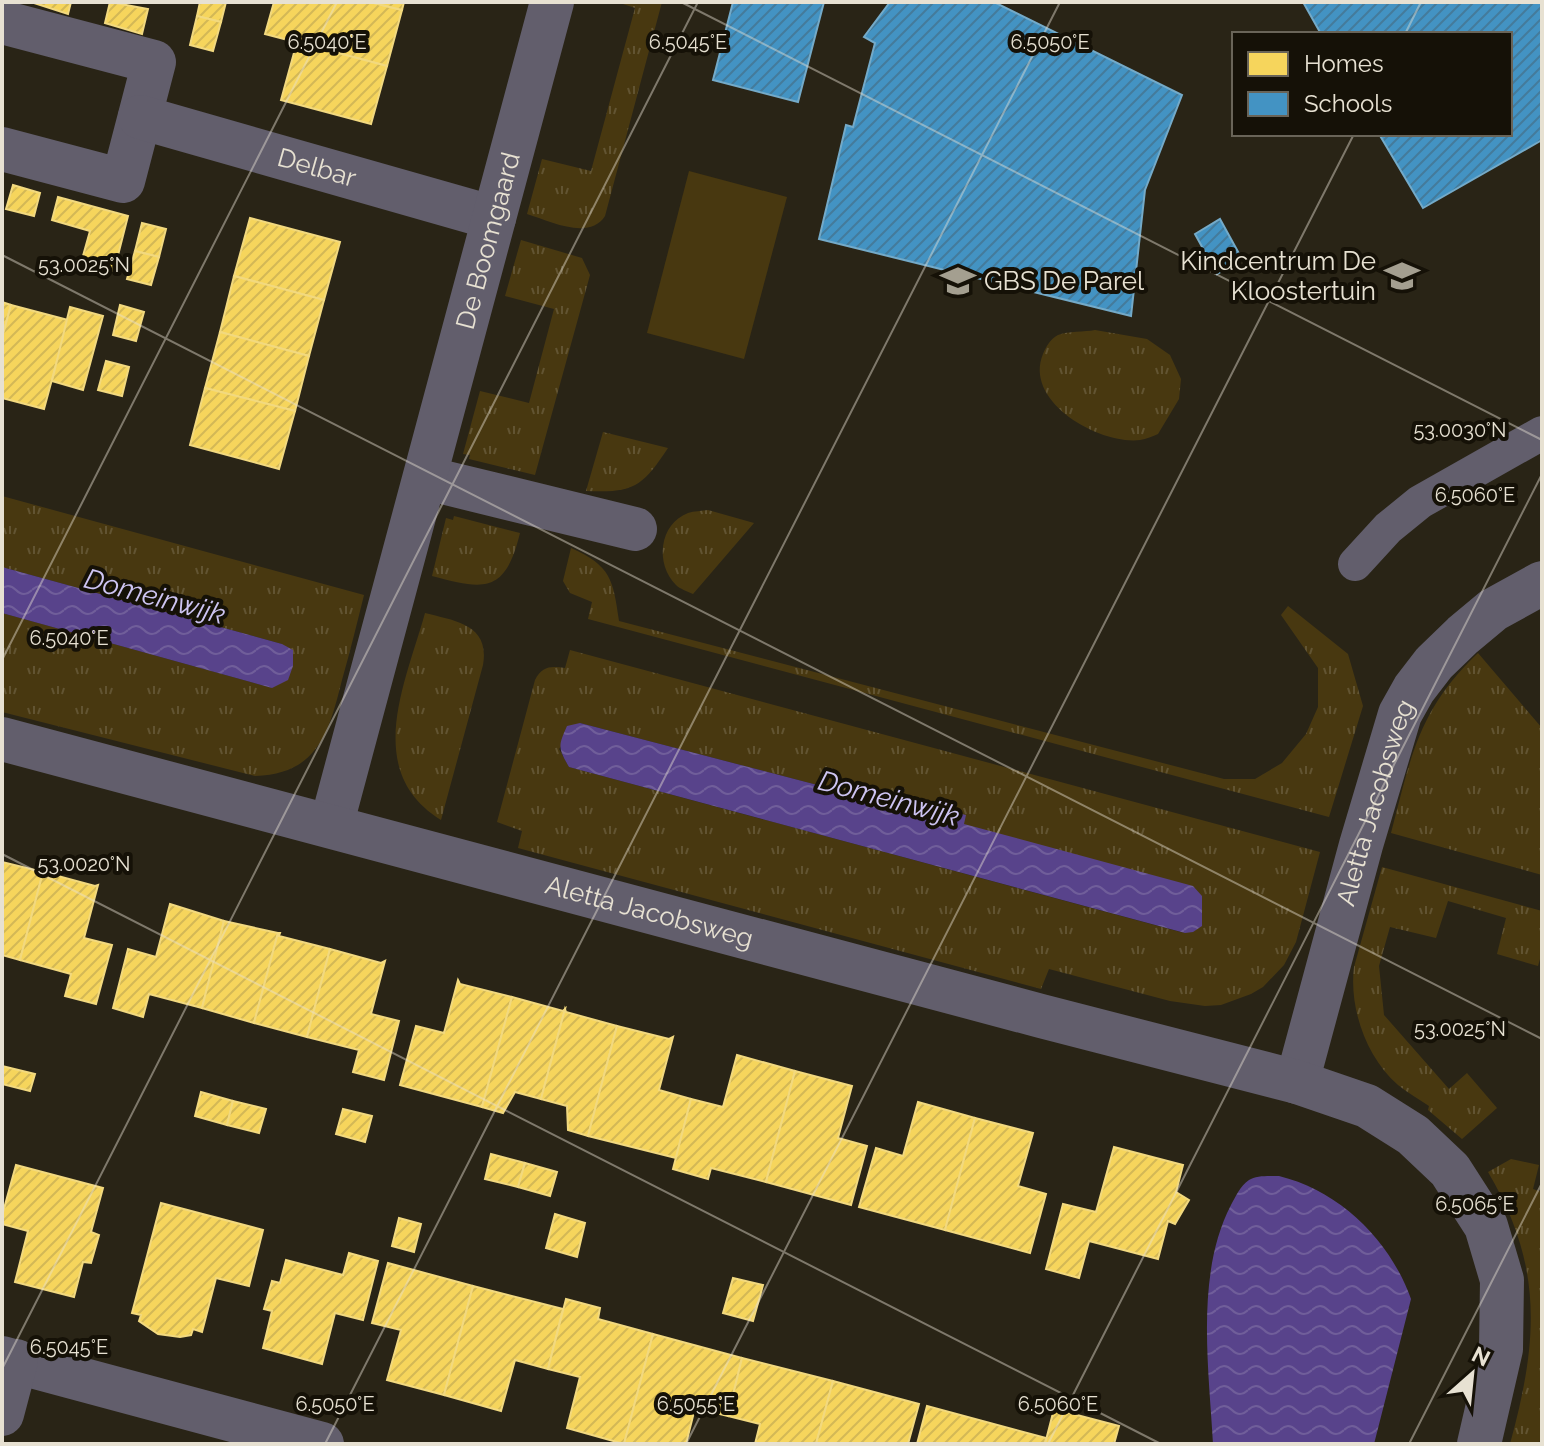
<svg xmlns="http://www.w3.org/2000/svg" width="1544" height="1446" viewBox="0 0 1544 1446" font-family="Raleway,sans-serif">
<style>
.grass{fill:url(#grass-tufts);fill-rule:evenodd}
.pitch{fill:#483810}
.water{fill:url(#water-waves)}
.homes{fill:url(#homes-hatch);stroke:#f2d97f;stroke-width:2}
.schools{fill:url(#schools-hatch);stroke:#74aac8;stroke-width:2}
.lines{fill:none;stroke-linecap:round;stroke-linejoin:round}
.service{stroke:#625e6c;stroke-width:34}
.minor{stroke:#625e6c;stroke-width:44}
.tertiary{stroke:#625e6c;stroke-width:44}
.ticks{fill:none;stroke:#e7e1d2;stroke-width:2;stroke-opacity:0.45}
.labels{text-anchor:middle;stroke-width:8;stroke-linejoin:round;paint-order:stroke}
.street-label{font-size:26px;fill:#e7e1d2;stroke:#151107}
.poi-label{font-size:26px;fill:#e7e1d2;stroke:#151107;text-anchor:end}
.water-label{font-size:28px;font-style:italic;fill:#cdc4f2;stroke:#151107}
.ticks-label{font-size:20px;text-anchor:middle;fill:#e7e1d2;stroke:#151107;stroke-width:8;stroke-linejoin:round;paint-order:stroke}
</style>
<defs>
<pattern id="grass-tufts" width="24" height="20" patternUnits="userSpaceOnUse" patternTransform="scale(2)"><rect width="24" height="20" fill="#483810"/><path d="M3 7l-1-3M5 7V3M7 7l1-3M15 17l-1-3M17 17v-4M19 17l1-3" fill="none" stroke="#625432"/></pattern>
<pattern id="water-waves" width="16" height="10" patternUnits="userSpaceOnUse" patternTransform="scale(2)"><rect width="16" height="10" fill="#58438b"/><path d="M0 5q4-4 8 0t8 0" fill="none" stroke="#705e9a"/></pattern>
<pattern id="homes-hatch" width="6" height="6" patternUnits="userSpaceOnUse" patternTransform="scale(2)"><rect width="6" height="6" fill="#f6d55c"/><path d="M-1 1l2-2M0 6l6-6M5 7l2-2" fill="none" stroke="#d3b856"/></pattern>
<pattern id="schools-hatch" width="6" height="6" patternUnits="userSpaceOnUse" patternTransform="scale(2)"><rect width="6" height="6" fill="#4393c3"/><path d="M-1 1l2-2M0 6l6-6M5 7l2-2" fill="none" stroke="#447b9b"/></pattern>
</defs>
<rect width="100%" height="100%" fill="#292416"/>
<g class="grass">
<path d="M 617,2 L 662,2 L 605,216 C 589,241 550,221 527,214 L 542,159 L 591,171 L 635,8 Z"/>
<polygon points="521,240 582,258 590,275 535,475 469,459 470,455 463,454 480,391 529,403 554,309 505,296"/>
<path d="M 1095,330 L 1147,339 L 1170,355 L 1181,379 L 1179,399 L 1158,434 C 1153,436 1146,439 1140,440 C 1100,445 1023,402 1043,354 C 1046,347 1050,339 1058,335 C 1068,331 1085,332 1095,330 Z"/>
<path d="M 603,432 L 668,448 C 642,487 634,493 586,491 Z"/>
<path d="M 2,496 L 364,595 C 357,623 350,652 342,680 C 329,732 318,774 255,776 L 2,712 L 2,613 L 272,688 L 282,644 L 2,567 Z"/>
<path d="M 708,510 L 754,523 L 693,594 C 687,591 680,589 676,585 C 655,564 659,524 688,513 C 694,511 702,511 708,510 Z"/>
<path d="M 454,516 L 520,533 C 505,594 485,590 432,576 L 446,518 L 453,520 Z"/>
<path d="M 571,548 C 611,566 613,579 619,621 L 1224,779 L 1255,779 L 1282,763 L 1306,734 L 1318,707 L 1318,668 L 1281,615 L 1288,606 L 1348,654 L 1363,706 L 1329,817 L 588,619 L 592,602 L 570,593 L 563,581 Z"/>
<path d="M 425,613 C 455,621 490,624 483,665 L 441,820 C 362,771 406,682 425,613 Z"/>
<path d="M 570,650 L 1320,852 L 1296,942 L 1284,965 L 1263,987 L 1251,994 L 1221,1005 L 1205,1006 L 1170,1001 L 1049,969 L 1041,989 L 518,848 L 522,831 L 497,822 L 535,680 C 542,666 551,666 565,668 ZM 580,723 L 955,821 L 965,816 L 963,824 L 1184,933 L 569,767 L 559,749 Z"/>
<path d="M 1478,653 L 1542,728 L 1542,875 L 1391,833 C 1411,757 1418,710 1478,653 Z"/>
<path d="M 1382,867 L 1542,911 L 1542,952 L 1538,966 L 1497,954 L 1506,918 L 1448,901 L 1436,938 L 1390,927 L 1379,966 L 1384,1015 L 1449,1089 L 1467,1073 L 1497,1108 L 1462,1139 L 1428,1110 L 1429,1106 C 1419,1099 1408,1093 1398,1085 C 1366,1057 1349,1008 1354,967 Z"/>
<path d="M 1511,1159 L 1539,1165 L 1533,1189 L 1542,1192 L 1542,1432 L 1539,1444 L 1510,1444 C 1538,1342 1544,1266 1488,1172 Z"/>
</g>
<polygon class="pitch" points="689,171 787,197 744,359 647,333"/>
<g class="water">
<polygon points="2,567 282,644 293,650 293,666 288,680 272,688 2,613"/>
<path d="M 580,723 L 955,821 L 958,813 L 966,815 L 964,824 L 1193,886 L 1202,896 L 1202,926 L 1193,932 L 1185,933 L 569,767 C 558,748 558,746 567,726 Z"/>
<path d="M 1279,1176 C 1340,1191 1390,1240 1411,1299 L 1374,1444 L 1213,1444 C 1209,1369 1195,1274 1231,1205 C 1236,1196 1240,1186 1249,1180 C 1256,1175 1270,1176 1279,1176 Z"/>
</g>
<g class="homes">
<polygon points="31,2 71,2 68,14"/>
<polygon points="110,2 148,9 142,34 105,23"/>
<polygon points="200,2 226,2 221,22 197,16"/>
<polygon points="274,2 370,2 402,10 387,66 265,34"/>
<polygon points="370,2 404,2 402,10"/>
<polygon points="197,16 221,22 213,51 190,45"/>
<polygon points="297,42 387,66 371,124 281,100"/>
<polygon points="13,185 40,193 34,216 6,209"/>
<polygon points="58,197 128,216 114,271 81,263 90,231 52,220"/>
<polygon points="250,218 340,242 324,300 234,276"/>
<polygon points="142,223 166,229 159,257 135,251"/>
<polygon points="135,251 159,257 151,285 127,279"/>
<polygon points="234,276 324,300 309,356 220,332"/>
<polygon points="2,302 11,305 2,338"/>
<polygon points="11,305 68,320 44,409 2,398 2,338"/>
<polygon points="120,305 144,312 136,341 113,335"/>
<polygon points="70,307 103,316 83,390 52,381"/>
<polygon points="220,332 309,356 295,411 205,388"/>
<polygon points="106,361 129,367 122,396 98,390"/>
<polygon points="205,388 295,411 279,469 190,445"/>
<polygon points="2,862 43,872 20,960 2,955"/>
<polygon points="43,872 95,886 98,885 84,938 112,945 96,1004 65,996 71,974 20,960"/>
<polygon points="170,904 224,921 202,1008 149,994 143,1017 113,1008 128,949 156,957"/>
<polygon points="224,921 278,933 254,1023 202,1008"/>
<polygon points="278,933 280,933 279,936 330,949 307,1037 254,1023"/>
<polygon points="330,949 381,963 385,961 371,1014 399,1021 384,1080 353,1072 359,1050 307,1037"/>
<polygon points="458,980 460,984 512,997 482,1107 400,1085 416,1026 444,1033"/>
<polygon points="512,997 563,1011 565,1009 541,1099 515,1092 503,1113 482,1107"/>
<polygon points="565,1009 566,1012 617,1026 588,1136 568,1130 567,1106 541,1099"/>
<polygon points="617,1026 669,1039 673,1037 659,1090 691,1099 676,1158 588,1136"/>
<polygon points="737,1055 795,1071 766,1182 711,1168 708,1179 673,1169 691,1099 723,1107"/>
<polygon points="2,1066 35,1074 30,1091 2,1084"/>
<polygon points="795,1071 852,1086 838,1138 867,1146 851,1205 766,1182"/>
<polygon points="201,1092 233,1101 227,1125 195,1116"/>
<polygon points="233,1101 266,1109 259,1133 227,1125"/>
<polygon points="918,1102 975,1118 945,1230 859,1207 876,1148 903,1156"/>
<polygon points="343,1109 372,1116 365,1142 336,1134"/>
<polygon points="975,1118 1033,1133 1018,1186 1046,1194 1030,1253 945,1230"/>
<polygon points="1114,1147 1183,1165 1176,1192 1189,1200 1175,1224 1168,1221 1158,1259 1089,1241 1079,1278 1046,1269 1063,1204 1096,1212"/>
<polygon points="491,1154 525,1163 518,1187 485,1179"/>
<polygon points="525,1163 557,1172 550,1196 518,1187"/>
<polygon points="16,1165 103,1188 91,1232 99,1235 91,1263 83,1262 74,1297 15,1282 28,1231 2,1224 2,1216"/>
<polygon points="161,1203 263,1230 249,1286 216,1278 202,1332 193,1329 191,1335 180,1337 158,1334 139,1321 141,1315 132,1313"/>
<polygon points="555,1214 585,1223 577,1257 546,1248"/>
<polygon points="399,1218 421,1224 414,1252 392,1246"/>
<polygon points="349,1253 378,1261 363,1320 335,1313 322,1364 263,1348 272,1311 264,1309 272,1281 280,1283 286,1260 343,1275"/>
<polygon points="388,1263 473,1286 444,1395 387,1380 401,1330 372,1323"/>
<polygon points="733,1278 763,1285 753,1321 723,1313"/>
<polygon points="473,1286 563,1309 548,1369 515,1360 501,1411 444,1395"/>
<polygon points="566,1299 600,1308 598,1319 653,1334 624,1444 567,1428 580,1377 548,1369"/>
<polygon points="653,1334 742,1358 728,1416 695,1408 686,1444 624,1444"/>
<polygon points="742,1358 833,1381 816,1444 755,1444 760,1424 728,1416"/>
<polygon points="833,1381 919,1404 908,1444 816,1444"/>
<polygon points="927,1406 1046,1438 1045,1444 917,1444"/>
<polygon points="1054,1409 1119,1426 1114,1444 1045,1444"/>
</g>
<g class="schools">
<polygon points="733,2 824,2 798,102 713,80"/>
<polygon points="890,2 994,2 1182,95 1145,190 1131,316 819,239 846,125 853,127 875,43 864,37"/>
<polygon points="1303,2 1542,2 1542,140 1423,208 1379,134 1510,134 1510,34 1321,34"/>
<polygon points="1220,219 1242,259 1217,274 1195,234"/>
</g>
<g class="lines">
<polyline class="service" points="1355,564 1388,528 1420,502 1542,433"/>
<g class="minor">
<polyline points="2,22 154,62 123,181 2,149"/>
<path id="s1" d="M 140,117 L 494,218"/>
<polyline points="426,478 635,529"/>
<path id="s2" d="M 331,826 L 552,2"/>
<path id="s3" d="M 1297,1082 L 1361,845 L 1400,714 L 1414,689 L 1434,663 L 1463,635 L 1493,610 L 1542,583"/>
<polyline points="2,1358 322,1444"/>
<polyline points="2,1414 16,1361"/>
</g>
<path class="tertiary" id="s4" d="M 2,739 L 1041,1016 L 1297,1082 L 1367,1106 L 1413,1135 L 1450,1170 L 1486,1226 L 1502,1280 L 1501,1349 L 1479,1444"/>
</g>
<path class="ticks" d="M 681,2 L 1542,440M 1405,34 L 1421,2M 2,255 L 1542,1039M 2,660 L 337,2M 2,854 L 1161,1444M 2,1369 L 698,2M 325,1444 L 1060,2M 686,1444 L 1354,134M 1048,1444 L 1542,474M 1409,1444 L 1542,1183"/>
<defs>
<g id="school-bare" transform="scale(2.76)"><path d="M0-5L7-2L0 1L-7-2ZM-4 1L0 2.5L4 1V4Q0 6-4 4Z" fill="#a49f90" stroke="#151107" stroke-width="2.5" paint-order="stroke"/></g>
</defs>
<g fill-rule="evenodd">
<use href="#school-bare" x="1402" y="276"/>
<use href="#school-bare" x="958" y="281"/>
</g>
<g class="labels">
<g class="street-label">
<text dy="9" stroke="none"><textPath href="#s1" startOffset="184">Delbar</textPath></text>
<text dy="9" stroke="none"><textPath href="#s2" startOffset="606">De Boomgaard</textPath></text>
<text dy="9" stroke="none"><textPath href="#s3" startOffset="290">Aletta Jacobsweg</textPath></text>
<text dy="9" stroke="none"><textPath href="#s4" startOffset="670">Aletta Jacobsweg</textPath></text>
</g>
<g class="poi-label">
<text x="1376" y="270">Kindcentrum De<tspan x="1376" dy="30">Kloostertuin</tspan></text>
<text x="984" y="290" text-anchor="start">GBS De Parel</text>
</g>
<g class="water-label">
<text transform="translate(155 596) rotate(15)" y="10">Domeinwijk</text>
<text transform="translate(889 798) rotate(15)" y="10">Domeinwijk</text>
</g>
</g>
<g class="ticks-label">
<text x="327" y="49">6.5040°E</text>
<text x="688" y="49">6.5045°E</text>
<text x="1050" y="49">6.5050°E</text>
<text x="84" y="272">53.0025°N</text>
<text x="1460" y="437">53.0030°N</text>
<text x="1475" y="502">6.5060°E</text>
<text x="69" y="645">6.5040°E</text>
<text x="84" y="871">53.0020°N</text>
<text x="1460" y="1036">53.0025°N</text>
<text x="1475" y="1211">6.5065°E</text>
<text x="69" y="1354">6.5045°E</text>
<text x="335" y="1411">6.5050°E</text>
<text x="696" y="1411">6.5055°E</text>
<text x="1058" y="1411">6.5060°E</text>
</g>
<rect width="1544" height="1446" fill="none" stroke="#e7e1d2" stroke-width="8"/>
<rect x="1232" y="32" width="280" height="104" fill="#151107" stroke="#696458" stroke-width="2"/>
<rect x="1248" y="52" width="40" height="24" fill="#f6d55c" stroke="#696458" stroke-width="2"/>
<text x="1304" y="72" font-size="24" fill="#e7e1d2">Homes</text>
<rect x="1248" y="92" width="40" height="24" fill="#4393c3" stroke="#696458" stroke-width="2"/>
<text x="1304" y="112" font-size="24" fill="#e7e1d2">Schools</text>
<g transform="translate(1472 1374) rotate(27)" stroke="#151107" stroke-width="6" paint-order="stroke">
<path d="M0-6L14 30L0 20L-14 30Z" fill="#e7e1d2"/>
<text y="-12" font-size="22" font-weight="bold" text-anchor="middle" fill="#e7e1d2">N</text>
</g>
</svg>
